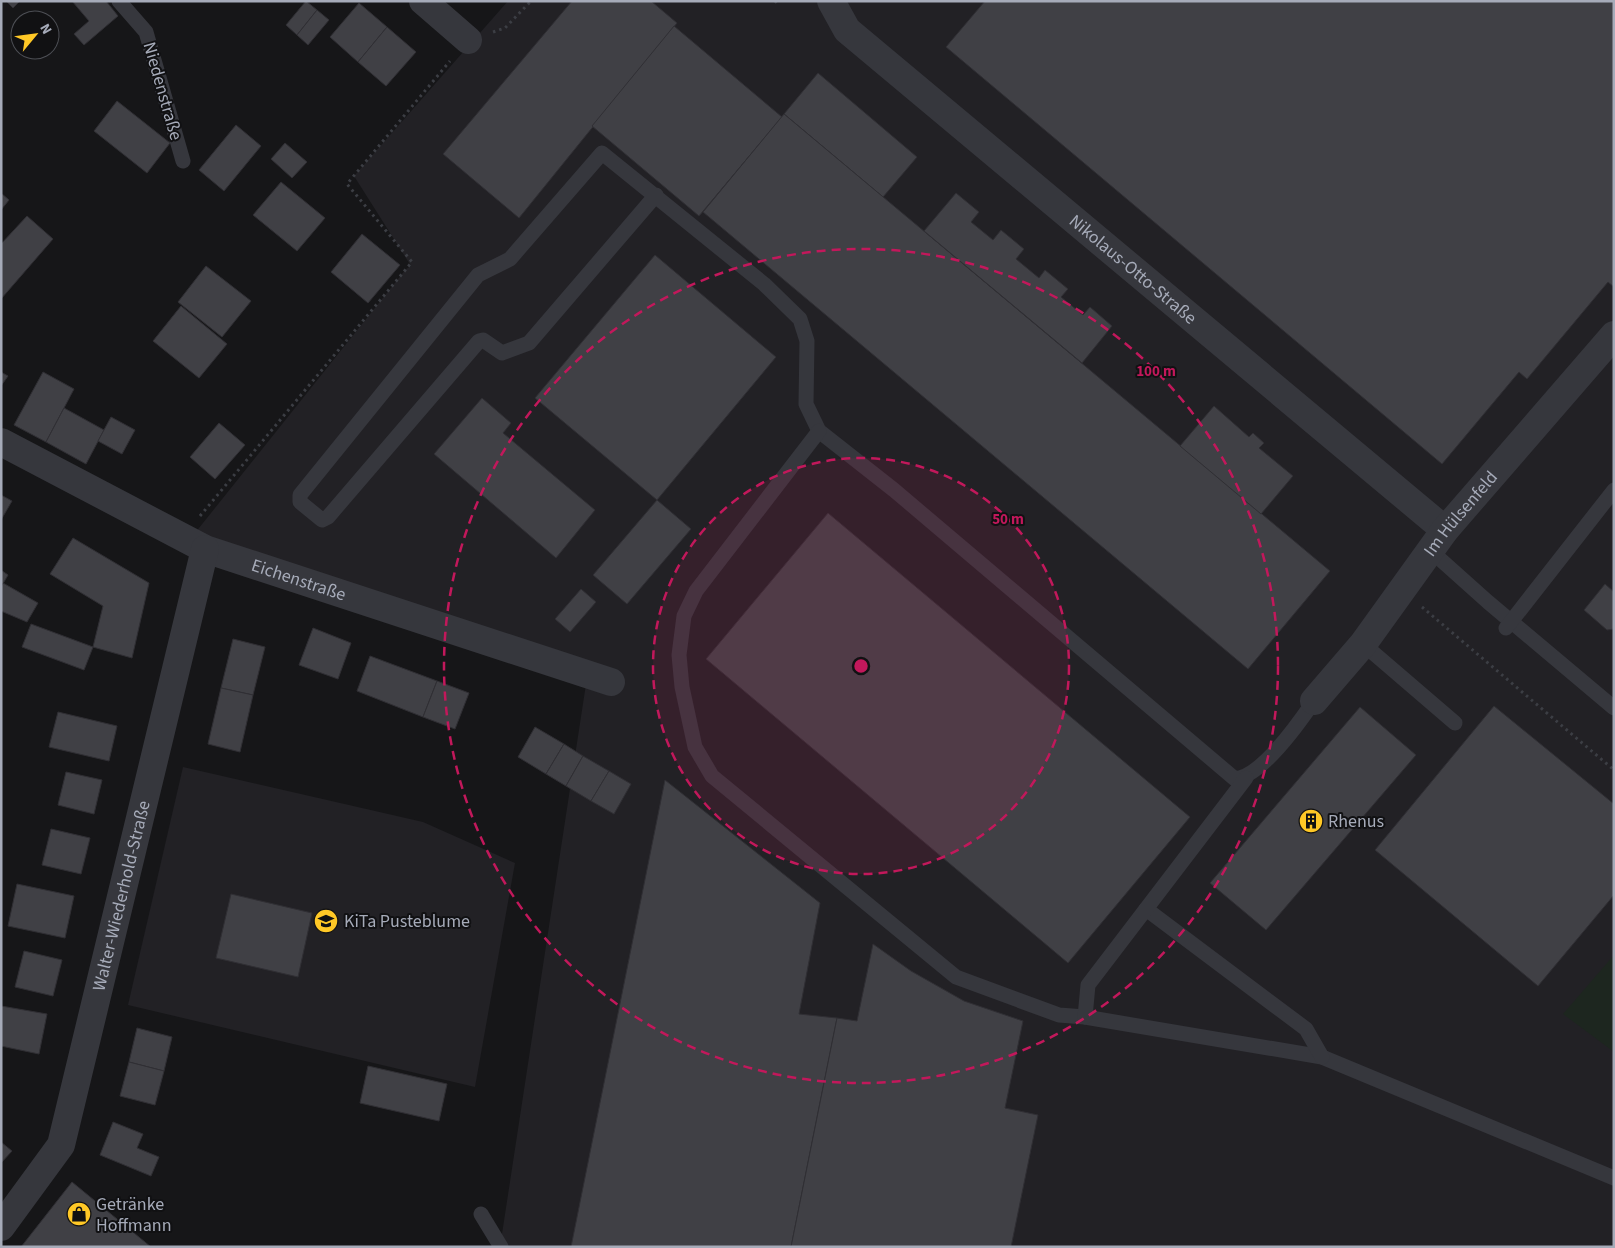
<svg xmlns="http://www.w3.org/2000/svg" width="1615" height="1248" viewBox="0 0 1615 1248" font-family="'Source Sans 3',sans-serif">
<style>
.built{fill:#222125}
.green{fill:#1d261f}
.building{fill:#404045;stroke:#302f34}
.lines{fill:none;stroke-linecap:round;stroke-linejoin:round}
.path{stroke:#3c3e44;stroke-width:3;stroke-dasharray:2.5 4;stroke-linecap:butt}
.service{stroke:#36373d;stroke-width:15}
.minor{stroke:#36373d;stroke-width:28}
.ring{fill:none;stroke:#c2185b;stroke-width:2.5;stroke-dasharray:9 6}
.labels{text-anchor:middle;stroke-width:4;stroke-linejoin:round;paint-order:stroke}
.street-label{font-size:18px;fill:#a6abb9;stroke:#111113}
.poi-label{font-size:18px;fill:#a6abb9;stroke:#111113;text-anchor:start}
.centre{fill:#c2185b;stroke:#111113;stroke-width:2.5}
.ring-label{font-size:15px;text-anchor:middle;font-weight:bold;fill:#c2185b;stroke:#111113;stroke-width:4;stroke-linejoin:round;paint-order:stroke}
</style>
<rect width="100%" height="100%" fill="#161618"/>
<g class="built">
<polygon points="508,1 1614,1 1614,1247 500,1247 586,684 191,538 406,269 411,266 354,176"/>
<polygon points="183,767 423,822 515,863 475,1087 128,1005"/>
</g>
<polygon class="green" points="1614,955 1614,1052 1563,1014"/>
<g class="building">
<polygon points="6,1 20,1 13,8"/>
<polygon points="72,1 106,1 118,16 84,45 74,34 89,21"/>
<polygon points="306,1 317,10 297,35 286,25"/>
<polygon points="572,1 651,1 677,23 519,218 443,154"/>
<polygon points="985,1 1614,1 1614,287 1608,282 1527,379 1519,372 1442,464 946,47"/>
<polygon points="359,3 387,27 358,62 330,37"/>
<polygon points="317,10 329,20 308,45 297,35"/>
<polygon points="674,26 782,117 699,216 592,126"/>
<polygon points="387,27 416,52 386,86 358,62"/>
<polygon points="818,73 917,157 883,197 784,114"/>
<polygon points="117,101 170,143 147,173 94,131"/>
<polygon points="784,114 1330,571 1248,669 703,212"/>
<polygon points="236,125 261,146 224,191 199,170"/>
<polygon points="285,143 307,162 292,178 271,159"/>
<polygon points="281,182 325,218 297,251 253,215"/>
<polygon points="1,193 9,200 1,210"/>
<polygon points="956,193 979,212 971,222 993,240 1001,230 1024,249 1016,259 1039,278 1045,270 1068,289 1061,297 1083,315 1090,307 1112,326 1082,363 924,231"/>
<polygon points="27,216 53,239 1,299 1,244"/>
<polygon points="362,234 400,265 368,303 331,272"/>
<polygon points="655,255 776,357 657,500 535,398"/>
<polygon points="206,266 251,301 222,337 178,302"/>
<polygon points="181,306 227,344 199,378 153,341"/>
<polygon points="1,372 8,376 1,386"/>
<polygon points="43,372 74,389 46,442 14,425"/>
<polygon points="482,398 511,423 503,433 595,510 556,558 434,454"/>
<polygon points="1214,406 1249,437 1253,433 1264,443 1259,448 1293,476 1261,514 1180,446"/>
<polygon points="64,408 104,430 86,464 46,442"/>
<polygon points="111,417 135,430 122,454 98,441"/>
<polygon points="219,423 245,445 215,479 190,457"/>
<polygon points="1,495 12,501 1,520"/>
<polygon points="657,500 691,529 627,604 593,575"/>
<polygon points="828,513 1190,817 1068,963 706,659"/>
<polygon points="73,538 149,583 132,658 93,647 103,606 50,574"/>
<polygon points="1,570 8,575 1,587"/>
<polygon points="3,583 38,603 27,622 1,611 1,587"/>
<polygon points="1605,584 1614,592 1614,629 1607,630 1584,610"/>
<polygon points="581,589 596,602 570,632 555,619"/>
<polygon points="31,624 93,647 84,670 22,647"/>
<polygon points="313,628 351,643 338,679 299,665"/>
<polygon points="233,639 265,647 253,695 221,688"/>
<polygon points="370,656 437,681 423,717 357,691"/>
<polygon points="437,681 469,693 455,729 423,717"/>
<polygon points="221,688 253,695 240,752 208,744"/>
<polygon points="1494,706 1614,804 1614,895 1538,986 1375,850"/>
<polygon points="1360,707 1416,755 1266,930 1210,883"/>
<polygon points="58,712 117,726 109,761 49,747"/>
<polygon points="535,727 564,744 546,774 518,757"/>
<polygon points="564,744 583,756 566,786 546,774"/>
<polygon points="583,756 609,771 591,801 566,786"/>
<polygon points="609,771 631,784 614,814 591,801"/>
<polygon points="66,772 102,780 94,814 58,805"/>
<polygon points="665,780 820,903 799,1014 837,1018 791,1247 571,1247"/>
<polygon points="51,829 90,838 81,874 42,865"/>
<polygon points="17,884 74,896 65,938 8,926"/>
<polygon points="231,894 312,913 298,977 216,958"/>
<polygon points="873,944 911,971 964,1001 1023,1021 1005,1108 1038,1115 1011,1247 791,1247 837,1018 857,1021"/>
<polygon points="24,951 62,960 53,996 15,987"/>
<polygon points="1,1006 47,1014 39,1054 1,1046"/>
<polygon points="137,1028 172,1037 164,1071 129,1062"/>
<polygon points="129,1062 164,1071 155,1105 120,1096"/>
<polygon points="368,1066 447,1084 439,1121 360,1103"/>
<polygon points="113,1122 143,1134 137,1148 159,1157 151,1176 100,1155"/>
<polygon points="1,1142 12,1151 1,1163"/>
<polygon points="72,1182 151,1247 21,1247"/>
</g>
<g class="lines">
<g class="path">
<polyline points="775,1 778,4"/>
<polyline points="493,32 505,28 531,1"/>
<polyline points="200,516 412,262 347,184 450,61"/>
<polyline points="1422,607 1614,770"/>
</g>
<g class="service">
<polyline points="119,1 146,32 183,161"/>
<path d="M 656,195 L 529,343 L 502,353 L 483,340 L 479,341 L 328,517 L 322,520 L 300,502 L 300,495 L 478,275 L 510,259 L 602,153 L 764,284 L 800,319 L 807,341 L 806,404 L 819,431 L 894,490 L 1235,779 C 1262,776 1299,723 1314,701"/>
<polyline points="819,431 696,591 684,616 679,655 682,687 695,747 712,776 956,977 1059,1015 1085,1017 1322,1057 1614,1178"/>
<polyline points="1431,551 1488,602 1614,708"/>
<polyline points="1506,628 1614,490"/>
<polyline points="1363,644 1455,723"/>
<polyline points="1146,909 1306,1029 1322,1057"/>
<polyline points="1085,1017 1088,985 1246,778"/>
<polyline points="481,1214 501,1247"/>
</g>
<g class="minor">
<polyline points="423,1 468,40"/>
<path id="s1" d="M 831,1 L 847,30 L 1445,530"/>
<path id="s2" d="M 1,442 L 205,549 L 611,682"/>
<path id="s3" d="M 1314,701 L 1363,644 L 1445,530 L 1614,335"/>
<path id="s4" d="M 1,1227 L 61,1145 L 205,549"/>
</g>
</g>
<circle cx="861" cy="666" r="208" fill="#c2185b" fill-opacity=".12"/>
<g class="ring">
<circle cx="861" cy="666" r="208"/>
<circle cx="861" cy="666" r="417"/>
</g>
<defs>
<g id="building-disc" transform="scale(1.25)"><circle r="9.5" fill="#ffc826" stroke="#111113"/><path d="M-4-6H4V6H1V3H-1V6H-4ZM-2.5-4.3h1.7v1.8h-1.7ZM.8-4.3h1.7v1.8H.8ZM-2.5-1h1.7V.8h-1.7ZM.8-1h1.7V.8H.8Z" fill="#111"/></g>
<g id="school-disc" transform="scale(1.25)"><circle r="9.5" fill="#ffc826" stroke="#111113"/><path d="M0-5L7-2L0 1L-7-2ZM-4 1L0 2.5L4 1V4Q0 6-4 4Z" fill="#111"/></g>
<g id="shop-disc" transform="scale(1.25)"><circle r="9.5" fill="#ffc826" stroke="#111113"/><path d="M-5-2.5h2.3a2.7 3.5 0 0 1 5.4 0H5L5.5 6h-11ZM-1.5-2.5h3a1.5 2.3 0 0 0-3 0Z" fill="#111"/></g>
</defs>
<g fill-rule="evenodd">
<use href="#building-disc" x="1311" y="821"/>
<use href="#school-disc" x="326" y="921"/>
<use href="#shop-disc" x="79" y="1214"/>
</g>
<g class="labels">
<g class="street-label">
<text transform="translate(163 91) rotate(74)" y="6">Niedenstraße</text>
<text dy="6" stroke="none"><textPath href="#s1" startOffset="406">Nikolaus-Otto-Straße</textPath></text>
<text dy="6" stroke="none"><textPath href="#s3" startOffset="238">Im Hülsenfeld</textPath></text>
<text dy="6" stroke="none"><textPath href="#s2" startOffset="329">Eichenstraße</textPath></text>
<text dy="6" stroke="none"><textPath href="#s4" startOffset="358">Walter-Wiederhold-Straße</textPath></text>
</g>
<g class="poi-label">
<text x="1328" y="827">Rhenus</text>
<text x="344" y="927">KiTa Pusteblume</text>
<text x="96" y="1210">Getränke<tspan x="96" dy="21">Hoffmann</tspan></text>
</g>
</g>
<circle cx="861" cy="666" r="8" class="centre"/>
<g class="ring-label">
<text x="1156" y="376">100 m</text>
<text x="1008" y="524">50 m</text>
</g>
<rect width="1615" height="1248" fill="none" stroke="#a6abb9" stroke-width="5"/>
<g transform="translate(35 35) rotate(61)"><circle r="24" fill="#111113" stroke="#4d4f55"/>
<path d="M0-4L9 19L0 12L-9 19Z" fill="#ffc826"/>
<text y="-8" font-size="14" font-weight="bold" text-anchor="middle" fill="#a6abb9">N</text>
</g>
</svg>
